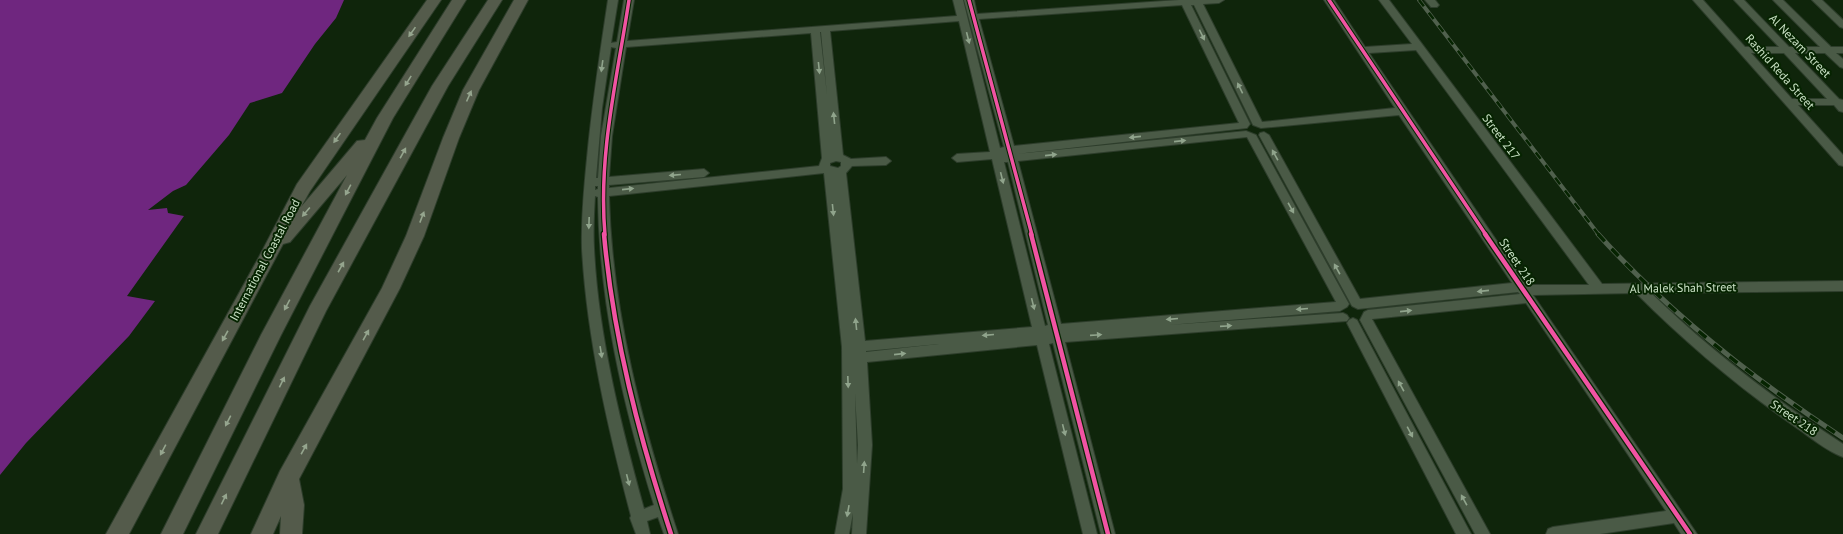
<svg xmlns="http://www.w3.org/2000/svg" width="1843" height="534" viewBox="0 0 1843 534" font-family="'PT Sans',sans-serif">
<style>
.water{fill:#6f267f}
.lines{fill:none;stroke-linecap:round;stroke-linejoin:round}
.minor-casing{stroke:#2d3d2b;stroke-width:2}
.highway-casing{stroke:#2d3d2b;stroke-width:2}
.minor{fill:#4a5a46;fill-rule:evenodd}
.highway{fill:#545b4b;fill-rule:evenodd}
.rail-far1-casing{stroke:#50604d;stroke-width:4}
.rail-casing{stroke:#50604d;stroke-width:5}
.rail-far1{stroke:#062401;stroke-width:2.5;stroke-dasharray:8;stroke-linecap:butt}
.rail{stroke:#062401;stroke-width:3.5;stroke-dasharray:10;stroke-linecap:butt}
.cycleway-far1-casing{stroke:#062401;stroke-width:5.5}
.cycleway-casing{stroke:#062401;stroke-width:7}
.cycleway-far1{stroke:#f153a3;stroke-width:3.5}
.cycleway{stroke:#f153a3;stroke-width:4.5}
.oneway{fill:#95a58e}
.oneway2{fill:#90a48c}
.labels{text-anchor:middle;stroke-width:4;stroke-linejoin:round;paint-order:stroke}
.street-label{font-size:12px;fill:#cae1c5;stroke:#062401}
</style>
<rect width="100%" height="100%" fill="#0f250b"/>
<polygon class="water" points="0,0 344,0 336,18 315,44 282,93 250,103 229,135 186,185 173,191 148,210 167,208 168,213 184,216 127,296 155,301 129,336 26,443 0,475"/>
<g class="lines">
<g class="minor-casing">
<g id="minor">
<path d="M 608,0 L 618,0 L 611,43 L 617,42 L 624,0 L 634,0 L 627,41 L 957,16 L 953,0 L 963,0 L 1000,148 L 1004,147 L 964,0 L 974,0 L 977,14 L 1179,0 L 1224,0 L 1219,3 L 1203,4 L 1262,122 L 1395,108 L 1324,0 L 1334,0 L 1365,47 L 1412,44 L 1379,0 L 1389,0 L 1602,284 L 1843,281 L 1843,291 L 1651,293 C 1710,350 1774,399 1843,444 L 1843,457 C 1826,451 1809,436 1794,426 C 1737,386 1685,342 1636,293 L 1533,295 L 1697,534 L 1681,534 L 1674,523 L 1600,534 L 1546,534 L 1548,529 L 1553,527 L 1666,511 L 1526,303 L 1372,319 L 1490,534 L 1475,534 L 1360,320 L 1364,312 L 1368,310 L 1520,294 L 1518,292 L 1358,309 L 1352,306 L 1259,135 L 1260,133 L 1264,132 L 1269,135 L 1360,299 L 1512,283 L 1399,115 L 1261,128 L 1253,125 L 1194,5 L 1191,5 L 1250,124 L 1247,128 L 1016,154 L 1246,131 L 1256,135 L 1349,304 L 1347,307 L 1340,311 L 1168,325 L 1343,313 L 1347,315 L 1349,318 L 1347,321 L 1065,342 L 1115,534 L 1101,534 L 1053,343 L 1049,344 L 1097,534 L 1083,534 L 1037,345 L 867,362 L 872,445 L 866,534 L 852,534 L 853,513 L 849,534 L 835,534 L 843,489 L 842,347 L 824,173 L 609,196 C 612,312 642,424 678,534 L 664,534 L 658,517 L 647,521 L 650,534 L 636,534 L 630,518 L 631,516 C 608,428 587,339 582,249 C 581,219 584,188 587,158 C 592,105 600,53 608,0 ZM 1182,5 L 1239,123 L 1014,146 L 979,19 ZM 959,21 L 990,152 L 957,154 L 952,158 L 957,162 L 992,159 L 1032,327 L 865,341 L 846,173 L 852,166 L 886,165 L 891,161 L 886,157 L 851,159 L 843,155 L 830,31 ZM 820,32 L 821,32 L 827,95 ZM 811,33 L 822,158 L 819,166 L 609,188 L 609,185 L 704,177 L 709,173 L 704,169 L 609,177 L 612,136 L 626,47 ZM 611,47 L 616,48 L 601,136 L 598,178 L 596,178 L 602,108 ZM 1416,50 L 1589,285 L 1527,285 L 1526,284 L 1369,53 ZM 1247,137 L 1336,302 L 1061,324 L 1018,161 ZM 836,161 L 841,162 L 841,166 L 838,168 L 830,166 L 830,163 ZM 1004,162 L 1008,162 L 1048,325 L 1045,326 ZM 595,186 L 598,186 L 598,189 L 595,190 ZM 595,196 L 598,197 C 599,302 623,405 654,505 L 644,509 C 621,425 598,335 594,248 C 593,231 594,213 595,196 ZM 939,344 L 866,352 L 866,351 ZM 855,393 L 858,445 L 857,464 Z"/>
<polygon points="1425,0 1435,0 1439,5 1437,7 1431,7"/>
<path d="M 1693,0 L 1703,0 L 1745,47 L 1779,47 L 1734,0 L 1744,0 L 1789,47 L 1820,47 L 1773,0 L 1783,0 L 1831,47 L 1843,47 L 1843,53 L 1836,53 L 1843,59 L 1843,68 L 1840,67 L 1825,53 L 1795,53 L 1839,99 L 1843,100 L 1843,112 L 1839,111 L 1834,105 L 1798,105 L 1843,155 L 1843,166 L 1839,165 ZM 1751,53 L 1784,53 L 1827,99 L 1792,99 Z"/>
<polygon points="1812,0 1822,0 1843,20 1843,28 1840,27"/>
<polygon points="1353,318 1357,320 1471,534 1456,534 1347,323 1349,320"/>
</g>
</g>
<g class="highway-casing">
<g id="highway">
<polygon points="427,0 441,0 310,191 301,207 357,141 365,140 377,118 452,0 466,0 393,118 281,335 183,534 161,534 261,335 347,175 290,242 283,244 129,534 106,534 259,257 297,184"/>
<polygon points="488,0 502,0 448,86 326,311 218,534 196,534 310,306 432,86"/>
<polygon points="514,0 528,0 479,90 459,138 424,236 400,288 299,479 304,505 302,534 280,534 281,516 273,534 251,534 280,471 382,288 406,236 443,138 463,90"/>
</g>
</g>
<use href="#minor" class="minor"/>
<use href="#highway" class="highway"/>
<g class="rail-far1-casing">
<polyline id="rail-far1" points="1419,0 1599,235"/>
</g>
<g class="rail-casing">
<path id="rail" d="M 1598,234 C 1670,314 1753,379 1843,438"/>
</g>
<use href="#rail-far1" class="rail-far1"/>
<use href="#rail" class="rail"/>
<g class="cycleway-far1-casing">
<g id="cycleway-far1">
<polyline points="969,0 1032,235"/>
<polyline points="1329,0 1486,235"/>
<path d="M 605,235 C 598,155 617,79 629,0"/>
</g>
</g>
<g class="cycleway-casing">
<g id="cycleway">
<path d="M 604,234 C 613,337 639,436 671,534"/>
<polyline points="1031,234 1108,534"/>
<polyline points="1485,234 1690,534"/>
</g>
</g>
<use href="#cycleway-far1" class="cycleway-far1"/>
<use href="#cycleway" class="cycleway"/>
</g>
<defs><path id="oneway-solid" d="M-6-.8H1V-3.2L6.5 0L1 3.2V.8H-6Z"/></defs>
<g class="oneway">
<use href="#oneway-solid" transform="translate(412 32) rotate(125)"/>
<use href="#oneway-solid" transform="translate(408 81) rotate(122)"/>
<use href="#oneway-solid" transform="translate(469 96) rotate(-66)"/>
<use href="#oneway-solid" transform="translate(337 138) rotate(125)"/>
<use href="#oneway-solid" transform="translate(403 153) rotate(-61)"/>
<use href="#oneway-solid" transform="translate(348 190) rotate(118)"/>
<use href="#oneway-solid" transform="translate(306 212) rotate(130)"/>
<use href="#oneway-solid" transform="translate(422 217) rotate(-69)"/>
<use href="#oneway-solid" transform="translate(341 267) rotate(-61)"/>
<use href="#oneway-solid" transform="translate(287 305) rotate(118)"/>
<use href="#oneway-solid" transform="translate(366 335) rotate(-61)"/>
<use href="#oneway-solid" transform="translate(225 336) rotate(119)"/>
<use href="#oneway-solid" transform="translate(282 382) rotate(-64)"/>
<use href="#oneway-solid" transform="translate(228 421) rotate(117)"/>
<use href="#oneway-solid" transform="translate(304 449) rotate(-61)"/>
<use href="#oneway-solid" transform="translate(163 450) rotate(118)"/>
<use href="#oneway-solid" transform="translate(224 499) rotate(-64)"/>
</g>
<g class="oneway2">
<use href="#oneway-solid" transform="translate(1202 35) rotate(64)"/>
<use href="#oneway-solid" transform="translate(968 38) rotate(76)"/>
<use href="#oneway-solid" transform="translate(602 66) rotate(98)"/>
<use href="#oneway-solid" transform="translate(819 68) rotate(84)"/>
<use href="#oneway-solid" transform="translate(1240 88) rotate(-116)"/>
<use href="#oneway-solid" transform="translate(834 118) rotate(-96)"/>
<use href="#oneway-solid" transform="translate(1135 137) rotate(174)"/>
<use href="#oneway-solid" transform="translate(1180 141) rotate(-6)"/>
<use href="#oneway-solid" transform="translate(1051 155) rotate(-6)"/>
<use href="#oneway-solid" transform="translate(1275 155) rotate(-119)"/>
<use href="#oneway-solid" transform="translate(675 175) rotate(175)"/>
<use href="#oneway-solid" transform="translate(1002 178) rotate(76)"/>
<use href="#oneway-solid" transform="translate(628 189) rotate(-6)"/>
<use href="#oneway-solid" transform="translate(1291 208) rotate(61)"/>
<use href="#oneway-solid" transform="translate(833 210) rotate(84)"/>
<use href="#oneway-solid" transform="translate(589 223) rotate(92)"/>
<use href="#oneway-solid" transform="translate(1337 269) rotate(-119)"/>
<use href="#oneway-solid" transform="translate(1483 291) rotate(174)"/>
<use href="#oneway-solid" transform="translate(1033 304) rotate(76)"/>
<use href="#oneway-solid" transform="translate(1302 309) rotate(175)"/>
<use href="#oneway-solid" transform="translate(1406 311) rotate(-6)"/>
<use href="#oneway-solid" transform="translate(1172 319) rotate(175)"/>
<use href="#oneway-solid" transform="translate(856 324) rotate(-96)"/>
<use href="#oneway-solid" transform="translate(1226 326) rotate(-4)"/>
<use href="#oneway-solid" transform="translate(988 335) rotate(175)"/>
<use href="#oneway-solid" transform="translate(1096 335) rotate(-4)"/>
<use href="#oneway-solid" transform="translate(601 352) rotate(81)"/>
<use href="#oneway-solid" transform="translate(900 354) rotate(-6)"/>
<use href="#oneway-solid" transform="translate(848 382) rotate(88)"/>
<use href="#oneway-solid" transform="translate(1401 386) rotate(-119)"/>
<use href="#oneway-solid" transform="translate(1064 430) rotate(76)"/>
<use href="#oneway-solid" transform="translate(1410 432) rotate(62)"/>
<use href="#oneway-solid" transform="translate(864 467) rotate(-86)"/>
<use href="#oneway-solid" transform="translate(628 480) rotate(76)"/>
<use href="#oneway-solid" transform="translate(1464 500) rotate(-119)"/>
<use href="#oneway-solid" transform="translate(848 511) rotate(100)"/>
</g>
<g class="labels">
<g class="street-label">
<text transform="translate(1800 46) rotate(46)" y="4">Al Nezam Street</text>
<text transform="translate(1780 72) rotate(48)" y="4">Rashid Reda Street</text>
<text transform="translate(1501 137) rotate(53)" y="4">Street 217</text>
<text transform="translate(265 260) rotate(-62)" y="4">International Coastal Road</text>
<text transform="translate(1517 262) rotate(56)" y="4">Street 218</text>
<text transform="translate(1683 288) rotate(-1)" y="4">Al Malek Shah Street</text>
<text transform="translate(1794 418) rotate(34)" y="4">Street 218</text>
</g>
</g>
</svg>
